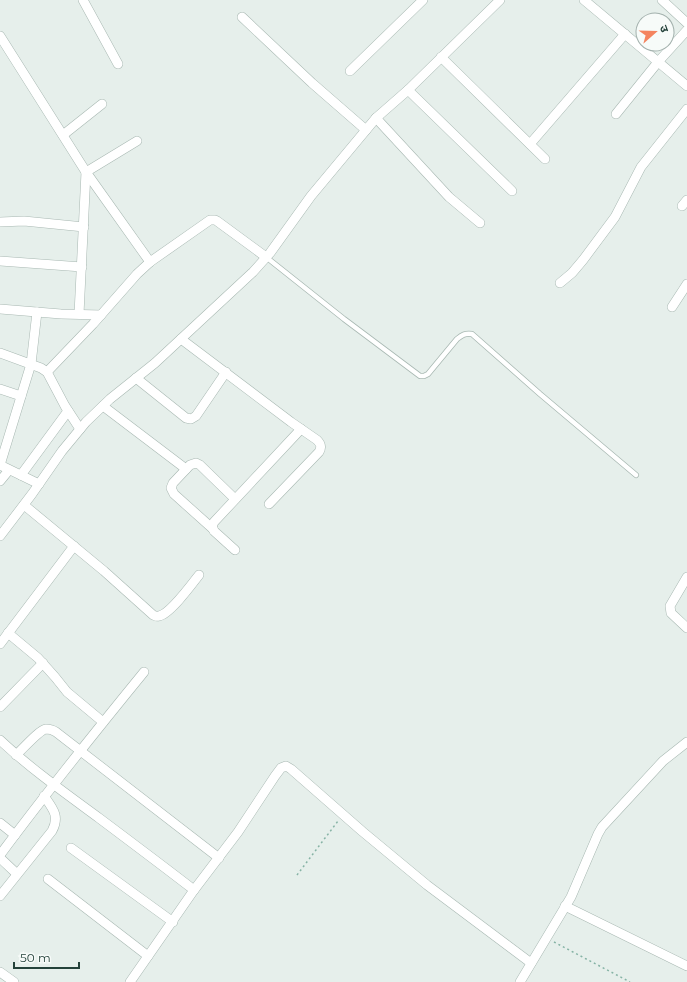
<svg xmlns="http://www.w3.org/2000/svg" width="687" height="982" viewBox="0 0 687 982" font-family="Montserrat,'Noto Sans Devanagari',sans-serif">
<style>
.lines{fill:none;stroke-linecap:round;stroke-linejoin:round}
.lane-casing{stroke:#a8b8b2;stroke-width:6}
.street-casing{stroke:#a8b8b2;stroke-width:10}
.path{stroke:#86b3a5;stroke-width:1.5;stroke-dasharray:2 3;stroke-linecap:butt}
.lane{stroke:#fff;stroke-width:4.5}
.street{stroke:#fff;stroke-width:9}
</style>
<rect width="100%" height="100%" fill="#e6efeb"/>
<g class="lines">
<g class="lane-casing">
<path id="lane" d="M 266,257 L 344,319 L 420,376 L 424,376 L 428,374 L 457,339 C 462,335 465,333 472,334 L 540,394 L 636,475"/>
</g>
<g class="street-casing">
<g id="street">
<polyline points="83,0 118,64"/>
<polyline points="584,0 687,86"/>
<polyline points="662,0 687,23"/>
<polyline points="242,17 312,83 366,130"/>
<polyline points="0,36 86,172 150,262"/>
<polyline points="441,57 545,159"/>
<polyline points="350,71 423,0"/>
<polyline points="408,90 512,191"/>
<polyline points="616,114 658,62 687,30"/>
<polyline points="376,118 449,197 480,223"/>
<polyline points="63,135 102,104"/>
<polyline points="530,144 625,34"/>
<polyline points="682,206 687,200"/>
<polyline points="0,222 24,221 84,227"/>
<polyline points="0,261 82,267"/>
<polyline points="560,283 572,273 583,260 615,217 641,167 687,109"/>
<polyline points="672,307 687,284"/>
<polyline points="0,309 61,314 101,315"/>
<polyline points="79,314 86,172 137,141"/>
<path d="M 181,339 L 291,422 L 317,440 C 321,444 322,447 319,452 L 269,504"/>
<polyline points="0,353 41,368 47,372 65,406 80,429"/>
<polyline points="47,372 93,324 137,274 150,262 210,220 215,220 217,221 266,257"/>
<polyline points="136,378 186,418 191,419 196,416 226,372"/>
<polyline points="0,389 21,396"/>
<polyline points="103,406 186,469"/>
<polyline points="0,465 31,364 37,312"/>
<polyline points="0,465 39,484"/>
<polyline points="21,475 68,411"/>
<polyline points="0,481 9,470"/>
<path d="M 24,505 L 104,571 L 153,615 C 156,616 156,617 159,616 C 170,614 192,584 199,575"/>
<polyline points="213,529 174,494 171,488 173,483 190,465 196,463 200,465 235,499"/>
<polyline points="0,536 32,494 62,451 86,422 110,399 155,363 253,272 270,253 311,196 376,118 408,90 500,0"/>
<polyline points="235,550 214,531 212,526 214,522 301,429"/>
<polyline points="687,577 670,606 671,613 687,628"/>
<polyline points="8,633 38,658 55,677 67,692 103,722"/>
<polyline points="0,644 74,546"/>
<polyline points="0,707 43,663"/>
<path d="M 0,740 C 31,769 65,793 99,818 C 131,842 163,866 194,890"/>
<path d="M 16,755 C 22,750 39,730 46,729 C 50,729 53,730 56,732 L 219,858"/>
<polyline points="0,823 15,835"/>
<polyline points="71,848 173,922"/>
<path d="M 0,855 C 46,793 95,732 144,672"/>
<polyline points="0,858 17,874"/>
<polyline points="48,879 148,956"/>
<path d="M 0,896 L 52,831 C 60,816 53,809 44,796"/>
<polyline points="565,906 687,966"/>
<polyline points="0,972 14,982"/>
<polyline points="130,982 194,890 238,832 275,776 281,768 286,766 291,769 363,832 427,885 531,963"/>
<polyline points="520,982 571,897 598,834 602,827 663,761 687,742"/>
</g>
</g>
<g class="path">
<polyline points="297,875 338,821"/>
<polyline points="554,942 630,982"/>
</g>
<use href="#lane" class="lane"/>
<use href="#street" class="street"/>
</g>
<g transform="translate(655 32) rotate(70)"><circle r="19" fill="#f7fbf9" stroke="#a3b1ad"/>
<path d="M0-3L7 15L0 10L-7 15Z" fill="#f4845f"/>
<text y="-6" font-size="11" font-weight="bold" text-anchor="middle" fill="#24423a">उ</text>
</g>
<path d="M14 962v6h65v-6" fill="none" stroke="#24423a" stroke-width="2"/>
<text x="20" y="962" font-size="12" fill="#24423a" stroke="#f7fbf9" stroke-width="3" paint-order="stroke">50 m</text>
</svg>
